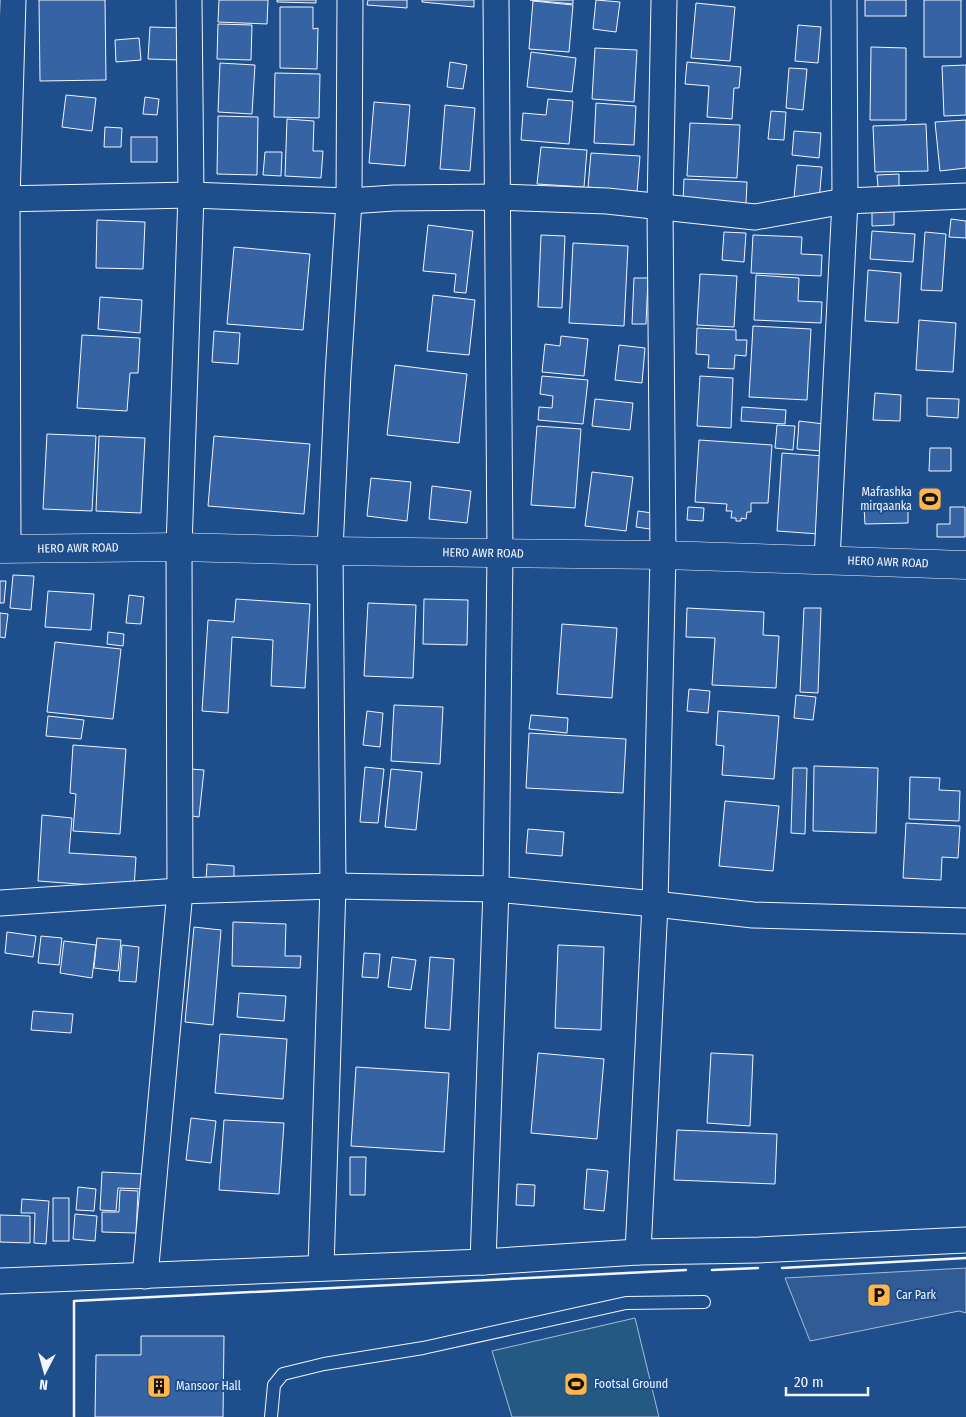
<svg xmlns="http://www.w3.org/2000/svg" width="966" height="1417" viewBox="0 0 966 1417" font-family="'Fira Sans Condensed',sans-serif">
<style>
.green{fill:#245a82;stroke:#a8bbd7}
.parking{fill:#305b95;stroke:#a8bbd7}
.building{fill:#3563a3;stroke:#f2f6ff}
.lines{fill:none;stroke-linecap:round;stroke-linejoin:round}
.lane-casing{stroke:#f2f6ff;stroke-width:14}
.street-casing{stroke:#f2f6ff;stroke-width:27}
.secondary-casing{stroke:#f2f6ff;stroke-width:29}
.lane{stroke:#1f4e8c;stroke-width:12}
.street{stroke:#1f4e8c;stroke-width:25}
.secondary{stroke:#1f4e8c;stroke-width:28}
.wall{stroke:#f2f6ff;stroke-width:2.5}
.labels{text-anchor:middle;stroke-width:4;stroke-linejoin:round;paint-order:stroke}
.poi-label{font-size:12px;fill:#f2f6ff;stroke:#1f4e8c;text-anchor:start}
.street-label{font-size:12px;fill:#f2f6ff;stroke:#1f4e8c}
</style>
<rect width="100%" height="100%" fill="#1f4e8c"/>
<polygon class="green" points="635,1318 659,1417 512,1417 492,1351"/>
<polygon class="parking" points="966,1268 966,1313 959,1311 810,1341 785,1278"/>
<g class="building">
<polygon points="39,0 105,0 106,80 40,81"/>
<polygon points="219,0 268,0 267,24 218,22"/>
<polygon points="277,0 316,0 316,3 277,2"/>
<polygon points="368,0 407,0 407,8 367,5"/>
<polygon points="422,0 474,0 474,7 422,2"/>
<polygon points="530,0 573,0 573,4"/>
<polygon points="596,0 620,2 616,32 593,29"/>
<rect x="865" y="0" width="41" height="16"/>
<rect x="924" y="0" width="37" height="57"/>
<polygon points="533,1 573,5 569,52 529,49"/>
<polygon points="696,3 735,7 730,61 691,58"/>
<polygon points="280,7 313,7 313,29 318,28 317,69 280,68"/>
<polygon points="218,24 252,25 251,60 217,59"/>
<polygon points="798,25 821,27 818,63 795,61"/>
<polygon points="150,27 182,28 180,60 148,59"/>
<polygon points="139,38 141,60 116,62 115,40"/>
<polygon points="871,47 906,48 906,120 870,120"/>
<polygon points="595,48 637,50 634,102 592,99"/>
<polygon points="531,52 576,58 572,92 527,87"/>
<polygon points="450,62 467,65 463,89 447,87"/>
<polygon points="687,62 741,67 739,88 734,88 732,119 707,117 709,86 685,84"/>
<polygon points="220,63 255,65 252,114 218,112"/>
<polygon points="966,65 966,115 944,116 942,66"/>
<polygon points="789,68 807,69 803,110 786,108"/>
<polygon points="275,73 320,74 319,118 274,117"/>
<polygon points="66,95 96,98 92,131 62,127"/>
<polygon points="145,97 159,99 157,115 143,114"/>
<polygon points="548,99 573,101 569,144 521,140 523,113 546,115"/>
<polygon points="374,102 410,105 405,166 369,163"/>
<polygon points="596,103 636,106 634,145 594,143"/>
<polygon points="445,105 475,108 470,171 440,169"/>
<polygon points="771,111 786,112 784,140 768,139"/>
<polygon points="218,116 258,117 257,175 217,174"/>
<polygon points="287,119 314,121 313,151 323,151 321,178 285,176"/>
<polygon points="966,120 966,168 940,171 935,122"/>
<polygon points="690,123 740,125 737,178 687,176"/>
<polygon points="926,124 928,171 875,172 873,126"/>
<polygon points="105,127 122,128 121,147 104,147"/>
<polygon points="794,131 821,133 819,158 792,155"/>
<rect x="131" y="137" width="26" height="25"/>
<polygon points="541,147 587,150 584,187 537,184"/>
<polygon points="265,152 282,152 281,176 263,175"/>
<polygon points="591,153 640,156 637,192 588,187"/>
<polygon points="797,165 822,167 819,201 794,198"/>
<polygon points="899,174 899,186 878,187 877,175"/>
<polygon points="684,179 747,182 746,204 683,201"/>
<polygon points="872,208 894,208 894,225 872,226"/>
<polygon points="951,219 966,221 966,238 949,237"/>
<polygon points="97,220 145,222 143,269 96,268"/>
<polygon points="428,225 473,231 466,293 454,292 456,274 423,271"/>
<polygon points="872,231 915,234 913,262 870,259"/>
<polygon points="724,232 746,233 744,262 722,260"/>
<polygon points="925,232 946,234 942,291 921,290"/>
<polygon points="541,235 565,236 562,308 538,307"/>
<polygon points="753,235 802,237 801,254 822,255 821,276 751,273"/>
<polygon points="573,243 628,246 624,326 569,323"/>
<polygon points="234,247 310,254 303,330 227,324"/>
<polygon points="868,270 901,273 898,323 865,321"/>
<polygon points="700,274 737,276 734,327 697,325"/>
<polygon points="756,275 799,278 798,301 822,302 821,323 754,320"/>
<polygon points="634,278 648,278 646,324 632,324"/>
<polygon points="433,295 475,300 469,355 427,351"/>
<polygon points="100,297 142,300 140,333 98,329"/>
<polygon points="919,320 956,323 953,372 916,370"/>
<polygon points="753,326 811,329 807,400 749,397"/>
<polygon points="697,328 736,330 736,340 747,340 746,356 735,355 734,369 708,368 709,355 696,354"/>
<polygon points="214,331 240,333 238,364 212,362"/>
<polygon points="82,335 140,338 138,373 130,373 127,411 77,408"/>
<polygon points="561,336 588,339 584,376 542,372 545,344 560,346"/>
<polygon points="619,345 645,348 642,383 615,380"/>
<polygon points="395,365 467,374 459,443 387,435"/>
<polygon points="542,376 588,380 583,424 538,420 539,407 552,408 553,396 540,394"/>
<polygon points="700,376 733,378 731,428 697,426"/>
<polygon points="875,393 901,395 900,421 873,420"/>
<polygon points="927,398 959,399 958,418 927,416"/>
<polygon points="595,399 633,403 630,430 592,426"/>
<polygon points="742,407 786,410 785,424 741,421"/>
<polygon points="799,421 824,424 821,451 797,449"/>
<polygon points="777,425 795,426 793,450 775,448"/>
<polygon points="537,426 581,429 575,508 531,505"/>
<polygon points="47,434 96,436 92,511 43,509"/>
<polygon points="99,436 145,438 141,513 96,511"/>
<polygon points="214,436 310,444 304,514 208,506"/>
<polygon points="699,440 772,445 768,503 751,503 751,512 747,512 746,519 741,518 741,521 736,521 736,518 731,518 732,511 726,511 727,504 695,502"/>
<polygon points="930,448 951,448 951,471 929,471"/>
<polygon points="782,453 824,456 819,534 777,531"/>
<polygon points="592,472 633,477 626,531 585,526"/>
<polygon points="371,478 411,482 407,521 367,516"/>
<polygon points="432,486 471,491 467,523 429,519"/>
<polygon points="908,506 908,523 865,524 864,507"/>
<polygon points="688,507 704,508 703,521 687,520"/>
<polygon points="950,507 965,507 965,537 937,537 937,524 950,524"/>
<polygon points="638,511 652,513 650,529 636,527"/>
<polygon points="13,575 34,576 31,610 10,608"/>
<polygon points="0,581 6,581 4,603 0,603"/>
<polygon points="48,591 94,594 91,630 45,627"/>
<polygon points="129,595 144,597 141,624 126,623"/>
<polygon points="236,599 310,604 305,688 271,686 273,640 232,637 228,713 202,711 208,620 234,622"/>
<polygon points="424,599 468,600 467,645 423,644"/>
<polygon points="368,603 416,605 413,678 364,676"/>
<polygon points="687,608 764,612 763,635 779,636 776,688 712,685 715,638 686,637"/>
<polygon points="804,608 821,608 818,693 800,692"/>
<polygon points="0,613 8,614 5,638 0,637"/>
<polygon points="562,624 617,628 612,698 557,694"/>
<polygon points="108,632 124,634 123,646 107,644"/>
<polygon points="55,642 121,649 113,719 47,712"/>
<polygon points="689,689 710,691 708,713 687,711"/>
<polygon points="796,695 816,697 813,720 794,718"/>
<polygon points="394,705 443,707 440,764 391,761"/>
<polygon points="367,711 383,713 380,747 363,745"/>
<polygon points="718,711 779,716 774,779 722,775 724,746 716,745"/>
<polygon points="531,715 568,718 567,733 529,729"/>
<polygon points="48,716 84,720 81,739 46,736"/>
<polygon points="529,733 626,739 623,793 526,788"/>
<polygon points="73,745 126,749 120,834 73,831 76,794 70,793"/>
<polygon points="814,766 878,768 876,833 813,831"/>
<polygon points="365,767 384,769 378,823 360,822"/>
<polygon points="793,768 807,768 805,834 791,833"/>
<polygon points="191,769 204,770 199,817 186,815"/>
<polygon points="391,769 422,772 416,830 385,827"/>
<polygon points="910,777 940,778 939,790 960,791 959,821 909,819"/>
<polygon points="725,801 779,806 773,871 719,866"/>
<polygon points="42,815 72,818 69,853 136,857 134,888 38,881"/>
<polygon points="906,823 960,826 958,858 942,857 941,880 903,878"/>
<polygon points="528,829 564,832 562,856 526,853"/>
<polygon points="207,864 234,866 234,882 206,881"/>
<polygon points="233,922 286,924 285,956 301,956 300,968 232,966"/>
<polygon points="194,927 221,930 213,1025 185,1022"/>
<polygon points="7,932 36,936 33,957 5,953"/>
<polygon points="41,936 62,938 59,965 38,963"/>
<polygon points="97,938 121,940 118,971 94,968"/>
<polygon points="64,941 96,945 92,978 60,973"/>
<polygon points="122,945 139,947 136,982 119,981"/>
<polygon points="558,945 604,947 601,1030 555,1028"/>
<polygon points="364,953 380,954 378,978 362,977"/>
<polygon points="392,957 416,960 411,990 388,987"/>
<polygon points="430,957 454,959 450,1030 425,1028"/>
<polygon points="239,993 286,996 284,1021 237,1017"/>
<polygon points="33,1011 73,1014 71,1033 31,1030"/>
<polygon points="220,1034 287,1039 283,1099 215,1093"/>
<polygon points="538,1053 604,1059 597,1139 531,1133"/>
<polygon points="711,1053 753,1055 750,1126 707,1123"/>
<polygon points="356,1067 449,1073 444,1152 351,1146"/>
<polygon points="191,1118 216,1121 211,1163 186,1160"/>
<polygon points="224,1120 284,1123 279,1194 219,1190"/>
<polygon points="677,1130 777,1134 775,1184 674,1180"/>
<polygon points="350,1157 366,1157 365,1195 350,1195"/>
<polygon points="587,1169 608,1171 604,1211 584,1209"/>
<polygon points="102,1172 145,1174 144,1189 118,1188 116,1211 100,1210"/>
<polygon points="517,1184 535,1185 534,1206 516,1205"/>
<polygon points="78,1187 96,1189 94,1211 76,1210"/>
<polygon points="120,1190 138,1191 136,1233 102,1232 102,1212 119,1212"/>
<rect x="53" y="1198" width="16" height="43"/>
<polygon points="22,1199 49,1201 46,1244 34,1243 35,1213 21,1213"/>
<polygon points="75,1214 97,1216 95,1241 73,1239"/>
<polygon points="0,1215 30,1216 30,1243 0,1242"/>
<polygon points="141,1336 224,1336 223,1417 95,1417 96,1355 141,1355"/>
</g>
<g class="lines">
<g class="lane-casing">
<polyline id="lane" points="271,1417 274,1385 283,1374 324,1364 423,1348 626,1303 704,1302"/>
</g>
<g class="street-casing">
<g id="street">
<polyline points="0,199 191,195 349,201 394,198 498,197 607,201 755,217 845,201 966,196"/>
<polyline points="8,549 7,199 13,0"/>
<polyline points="827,560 845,201 844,0"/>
<polyline points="0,903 180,891 333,886 496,889 655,904 753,915 966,921"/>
<polyline points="638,1252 655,904 663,555 660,207 664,0"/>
<polyline points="483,1262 496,889 500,553 496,0"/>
<polyline points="321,1268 333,886 330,551 338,374 349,201 350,0"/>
<polyline points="145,1276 180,891 179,547 191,195 189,0"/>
<polyline points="0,1281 483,1262 638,1252 759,1250 966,1240"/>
</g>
</g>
<g class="secondary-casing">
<polyline id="secondary" points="0,549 179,547 330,551 663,555 966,565"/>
</g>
<use href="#lane" class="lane"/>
<use href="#street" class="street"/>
<use href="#secondary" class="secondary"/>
<g class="wall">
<polyline points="782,1268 966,1258"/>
<polyline points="712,1270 758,1268"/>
<polyline points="74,1417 74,1301 686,1270"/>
</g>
</g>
<defs>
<g id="stadium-square" transform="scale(1.25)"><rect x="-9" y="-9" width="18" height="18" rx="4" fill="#ffb74d" stroke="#1f4e8c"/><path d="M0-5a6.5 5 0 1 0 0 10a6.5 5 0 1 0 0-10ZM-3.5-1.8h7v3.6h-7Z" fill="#111"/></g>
<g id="parking-square" transform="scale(1.25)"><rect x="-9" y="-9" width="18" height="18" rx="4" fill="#ffb74d" stroke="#1f4e8c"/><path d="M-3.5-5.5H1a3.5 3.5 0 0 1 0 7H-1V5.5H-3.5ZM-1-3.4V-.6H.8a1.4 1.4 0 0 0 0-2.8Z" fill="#111"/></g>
<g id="building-square" transform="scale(1.25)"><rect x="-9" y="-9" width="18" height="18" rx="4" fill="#ffb74d" stroke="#1f4e8c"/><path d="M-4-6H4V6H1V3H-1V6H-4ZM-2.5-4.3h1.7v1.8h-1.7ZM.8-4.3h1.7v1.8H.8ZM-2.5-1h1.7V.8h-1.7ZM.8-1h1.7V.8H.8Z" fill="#111"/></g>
</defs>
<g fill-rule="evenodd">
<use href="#stadium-square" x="930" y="499"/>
<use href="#parking-square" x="879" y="1295"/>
<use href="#stadium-square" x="576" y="1384"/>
<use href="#building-square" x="159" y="1386"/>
</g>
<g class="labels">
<g class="poi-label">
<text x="912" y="496" text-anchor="end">Mafrashka<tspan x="912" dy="14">mirqaanka</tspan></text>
<text x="896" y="1299">Car Park</text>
<text x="594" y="1388">Footsal Ground</text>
<text x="176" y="1390">Mansoor Hall</text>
</g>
<g class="street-label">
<text transform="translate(78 548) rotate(-1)" y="4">HERO AWR ROAD</text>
<text transform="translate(483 553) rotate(1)" y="4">HERO AWR ROAD</text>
<text transform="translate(888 562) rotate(2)" y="4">HERO AWR ROAD</text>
</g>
</g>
<g transform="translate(45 1372) rotate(186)" stroke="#1f4e8c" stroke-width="4" paint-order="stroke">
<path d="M0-4L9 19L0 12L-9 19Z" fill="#f2f6ff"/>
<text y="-8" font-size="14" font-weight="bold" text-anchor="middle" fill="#f2f6ff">N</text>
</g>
<path d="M786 1387v8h82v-8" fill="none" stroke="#f2f6ff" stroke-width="2.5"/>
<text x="794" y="1387" font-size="15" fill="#f2f6ff" stroke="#1f4e8c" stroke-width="4" paint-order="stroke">20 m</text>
</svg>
